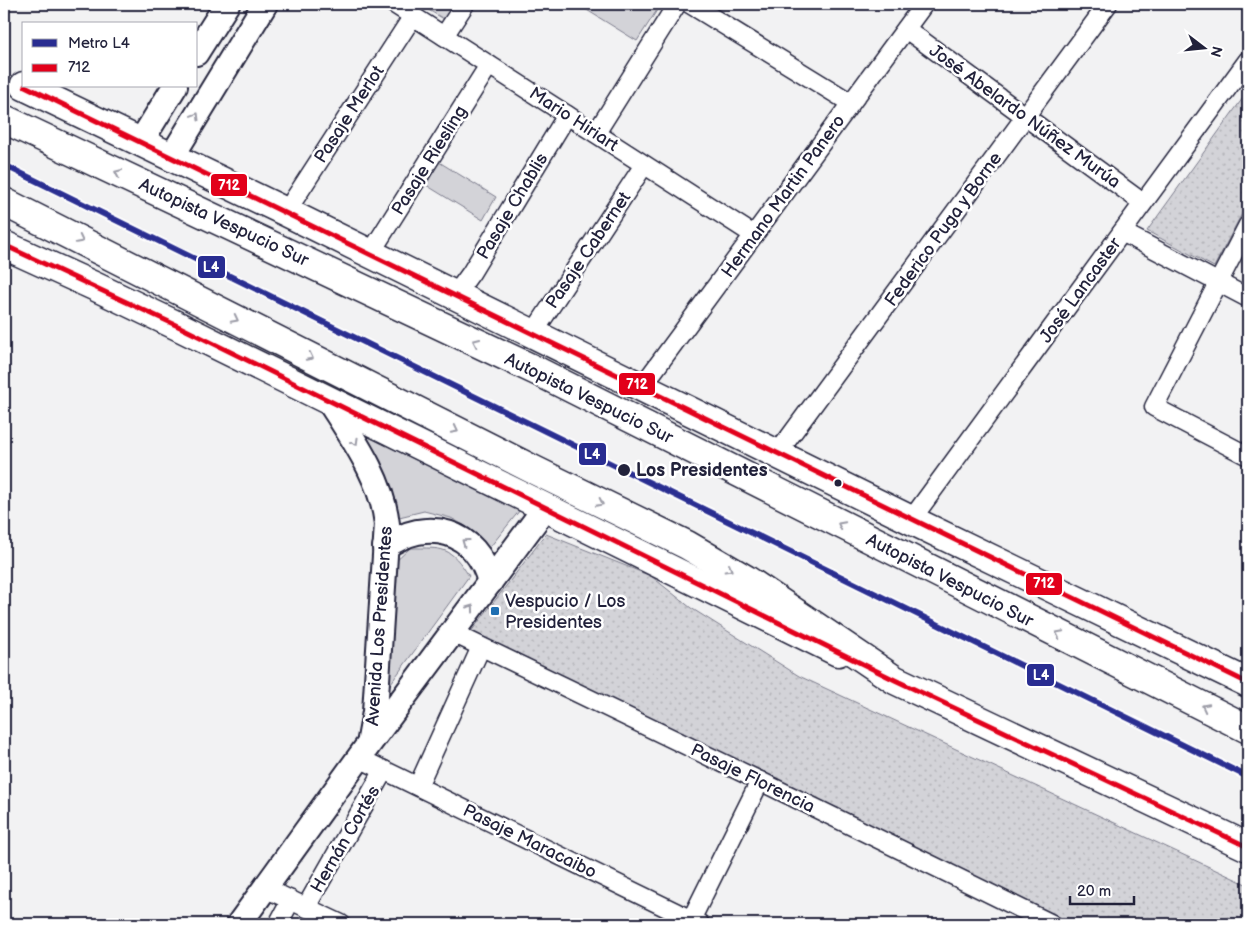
<svg xmlns="http://www.w3.org/2000/svg" width="1252" height="928" viewBox="0 0 1252 928" font-family="'Balsamiq Sans',sans-serif">
<style>
.green{fill:#d3d3d8;stroke:#7a7a8a}
.park{fill:url(#park-dots);stroke:#7a7a8a}
.lines{fill:none;stroke-linecap:round;stroke-linejoin:round}
.street-casing{stroke:#22223b;stroke-width:21}
.secondary-casing{stroke:#22223b;stroke-width:28}
.primary-casing{stroke:#22223b;stroke-width:31}
.highway-casing{stroke:#22223b;stroke-width:31}
.street{stroke:#fff;stroke-width:18}
.secondary{stroke:#fff;stroke-width:24}
.primary{stroke:#fff;stroke-width:28}
.highway{stroke:#fff;stroke-width:28}
.bus-1-casing{stroke:#fff;stroke-width:9}
.bus-1{stroke:#e2001a;stroke-width:5}
.metro-1-casing{stroke:#fff;stroke-width:10}
.metro-1{stroke:#292d91;stroke-width:6}
.oneway{stroke:#9c9ca7}
.stop-dot{fill:#22223b;stroke:#fff;stroke-width:2}
.poi-dot{fill:#1f6fb2;stroke:#fff;stroke-width:2}
.labels{text-anchor:middle;stroke-width:5;stroke-linejoin:round;paint-order:stroke}
.street-label{font-size:18px;fill:#22223b;stroke:#fff}
.stop-label{font-size:18px;font-weight:bold;fill:#22223b;stroke:#fff;text-anchor:start}
.poi-label{font-size:18px;fill:#22223b;stroke:#fff;text-anchor:start}
.line-badge{stroke:#fff;stroke-width:2}
.badge-label{font-size:14px;text-anchor:middle;font-weight:bold;fill:#fff}
</style>
<defs>
<pattern id="park-dots" width="8" height="8" patternUnits="userSpaceOnUse" patternTransform="scale(1.25)"><rect width="8" height="8" fill="#d3d3d8"/><path d="M2 2h.1M6 6h.1" fill="none" stroke="#b5b5ba" stroke-width="1.8" stroke-linecap="round"/></pattern>
</defs>
<rect width="100%" height="100%" fill="#f2f2f3"/>
<filter id="ink" filterUnits="userSpaceOnUse"><feTurbulence type="fractalNoise" baseFrequency=".02" numOctaves="2"/><feDisplacementMap in="SourceGraphic" scale="10" xChannelSelector="R" yChannelSelector="G"/><feConvolveMatrix kernelMatrix="1 2 1 2 8 2 1 2 1" color-interpolation-filters="sRGB"/></filter>
<g filter="url(#ink)">
<g class="green">
<polygon points="418,4 453,4 444,19"/>
<polygon points="577,4 661,4 637,41"/>
<polygon points="439,162 496,197 483,220 426,185"/>
<polygon points="356,431 520,510 486,552 467,527 451,518 424,511 395,518"/>
<path d="M 410,548 C 444,548 450,546 469,576 L 383,694 L 392,565 Z"/>
</g>
<g class="park">
<polygon points="1248,91 1248,202 1214,267 1147,231"/>
<polygon points="546,534 651,576 691,608 799,676 1248,885 1248,924 1069,924 470,633"/>
</g>
<g class="lines">
<g class="street-casing">
<g id="street">
<polyline points="394,4 754,235"/>
<polyline points="690,4 851,103"/>
<polyline points="906,29 1143,203"/>
<polyline points="444,36 465,4"/>
<polyline points="596,133 677,4"/>
<polyline points="286,212 413,16"/>
<polyline points="1248,225 1154,407 1248,456"/>
<polyline points="1122,232 1248,298"/>
<polyline points="370,254 489,65"/>
<polyline points="455,295 471,273 567,115"/>
<polyline points="532,335 644,165"/>
<polyline points="641,388 924,4"/>
<polyline points="777,454 1108,4"/>
<polyline points="911,520 1248,60"/>
<polyline points="453,633 760,781 1052,924"/>
<polyline points="359,758 700,924"/>
<polyline points="418,786 481,647"/>
<polyline points="265,888 341,924"/>
<polyline points="306,907 384,770"/>
<polyline points="278,924 291,900"/>
<polyline points="689,924 760,781"/>
</g>
</g>
<g class="secondary-casing">
<g id="secondary">
<polyline points="196,53 227,4"/>
<polyline points="140,143 175,86"/>
<polyline points="171,158 265,4"/>
<path d="M 329,401 C 353,439 382,479 387,524 L 375,712 L 370,739"/>
<path d="M 385,547 C 427,516 477,530 490,582"/>
<polyline points="239,924 369,744 545,508"/>
</g>
</g>
<g class="primary-casing">
<g id="primary">
<polyline points="24,86 286,212 911,520 1248,683"/>
<polyline points="4,245 94,286 180,327 838,652"/>
</g>
</g>
<g class="highway-casing">
<g id="highway">
<polyline points="4,119 539,372 1248,729"/>
<polyline points="4,202 534,470 687,545 747,580 895,680 1248,847"/>
</g>
</g>
<use href="#street" class="street"/>
<use href="#secondary" class="secondary"/>
<use href="#primary" class="primary"/>
<use href="#highway" class="highway"/>
<g class="bus-1-casing">
<g id="bus-1">
<path d="M 25,86 C 433,283 840,485 1248,683"/>
<polyline points="4,245 180,327 895,680 1248,847"/>
</g>
</g>
<use href="#bus-1" class="bus-1"/>
<g class="metro-1-casing">
<polyline id="metro-1" points="4,165 1248,777"/>
</g>
<use href="#metro-1" class="metro-1"/>
</g>
<defs><path id="oneway-chevron" d="M-2-3.5L2.5 0L-2 3.5" fill="none" stroke-width="1.6" stroke-linecap="round" stroke-linejoin="round" transform="scale(1.25)"/></defs>
<g class="oneway">
<use href="#oneway-chevron" transform="translate(196 116) rotate(-59)"/>
<use href="#oneway-chevron" transform="translate(118 173) rotate(-155)"/>
<use href="#oneway-chevron" transform="translate(80 240) rotate(27)"/>
<use href="#oneway-chevron" transform="translate(235 319) rotate(27)"/>
<use href="#oneway-chevron" transform="translate(476 342) rotate(-155)"/>
<use href="#oneway-chevron" transform="translate(310 357) rotate(27)"/>
<use href="#oneway-chevron" transform="translate(455 430) rotate(27)"/>
<use href="#oneway-chevron" transform="translate(355 442) rotate(60)"/>
<use href="#oneway-chevron" transform="translate(600 503) rotate(26)"/>
<use href="#oneway-chevron" transform="translate(841 525) rotate(-153)"/>
<use href="#oneway-chevron" transform="translate(465 542) rotate(-144)"/>
<use href="#oneway-chevron" transform="translate(729 569) rotate(30)"/>
<use href="#oneway-chevron" transform="translate(471 608) rotate(-54)"/>
<use href="#oneway-chevron" transform="translate(1059 634) rotate(-153)"/>
<use href="#oneway-chevron" transform="translate(1205 707) rotate(-153)"/>
</g>
</g>
<g class="stop-dot">
<circle cx="624" cy="470" r="7"/>
<circle cx="838" cy="483" r="4.5"/>
</g>
<rect class="poi-dot" x="490" y="606" width="10" height="10" rx="2.5"/>
<g class="labels">
<g class="street-label">
<text transform="translate(349 114) rotate(-57)" y="6">Pasaje Merlot</text>
<text transform="translate(1025 116) rotate(36)" y="6">José Abelardo Núñez Murúa</text>
<text transform="translate(574 119) rotate(33)" y="6">Mario Hiriart</text>
<text transform="translate(429 160) rotate(-58)" y="6">Pasaje Riesling</text>
<text transform="translate(783 196) rotate(-54)" y="6">Hermano Martin Panero</text>
<text transform="translate(512 206) rotate(-59)" y="6">Pasaje Chablis</text>
<text transform="translate(224 222) rotate(25)" y="6">Autopista Vespucio Sur</text>
<text transform="translate(943 229) rotate(-54)" y="6">Federico Puga y Borne</text>
<text transform="translate(588 250) rotate(-56)" y="6">Pasaje Cabernet</text>
<text transform="translate(1080 290) rotate(-54)" y="6">José Lancaster</text>
<text transform="translate(589 398) rotate(26)" y="6">Autopista Vespucio Sur</text>
<text transform="translate(950 580) rotate(27)" y="6">Autopista Vespucio Sur</text>
<text transform="translate(379 626) rotate(-86)" y="6">Avenida Los Presidentes</text>
<text transform="translate(753 778) rotate(26)" y="6">Pasaje Florencia</text>
<text transform="translate(345 839) rotate(-60)" y="6">Hernán Cortés</text>
<text transform="translate(530 841) rotate(26)" y="6">Pasaje Maracaibo</text>
</g>
<g class="stop-label">
<text x="636" y="476">Los Presidentes</text>
</g>
<g class="poi-label">
<text x="505" y="607">Vespucio / Los<tspan x="505" dy="21">Presidentes</tspan></text>
</g>
</g>
<g class="line-badge">
<rect x="210" y="173" width="38" height="24" rx="5" fill="#e2001a"/>
<rect x="197" y="255" width="29" height="24" rx="5" fill="#292d91"/>
<rect x="618" y="372" width="38" height="24" rx="5" fill="#e2001a"/>
<rect x="578" y="442" width="29" height="24" rx="5" fill="#292d91"/>
<rect x="1025" y="572" width="38" height="24" rx="5" fill="#e2001a"/>
<rect x="1026" y="663" width="29" height="24" rx="5" fill="#292d91"/>
</g>
<g class="badge-label">
<text x="229" y="190">712</text>
<text x="211" y="272">L4</text>
<text x="637" y="389">712</text>
<text x="592" y="459">L4</text>
<text x="1044" y="588">712</text>
<text x="1041" y="680">L4</text>
</g>
<rect width="1252" height="928" fill="none" stroke="#fff" stroke-width="20"/>
<rect x="10" y="10" width="1232" height="908" fill="none" stroke="#22223b" stroke-width="2" filter="url(#ink)"/>
<rect x="22" y="22" width="175" height="65" fill="#ffffff" stroke="#a7a7b1"/>
<rect x="32" y="39" width="25" height="8" fill="#292d91" stroke="#a7a7b1"/>
<text x="68" y="48" font-size="15" fill="#22223b">Metro L4</text>
<rect x="32" y="64" width="25" height="8" fill="#e2001a" stroke="#a7a7b1"/>
<text x="68" y="72" font-size="15" fill="#22223b">712</text>
<g transform="translate(1204 48) rotate(106)" stroke="#ffffff" stroke-width="4" paint-order="stroke">
<path d="M0-4L9 19L0 12L-9 19Z" fill="#22223b"/>
<text y="-8" font-size="14" font-weight="bold" text-anchor="middle" fill="#22223b">N</text>
</g>
<path d="M1070 896v8h64v-8" fill="none" stroke="#22223b" stroke-width="2.5"/>
<text x="1077" y="896" font-size="15" fill="#22223b" stroke="#ffffff" stroke-width="4" paint-order="stroke">20 m</text>
</svg>
